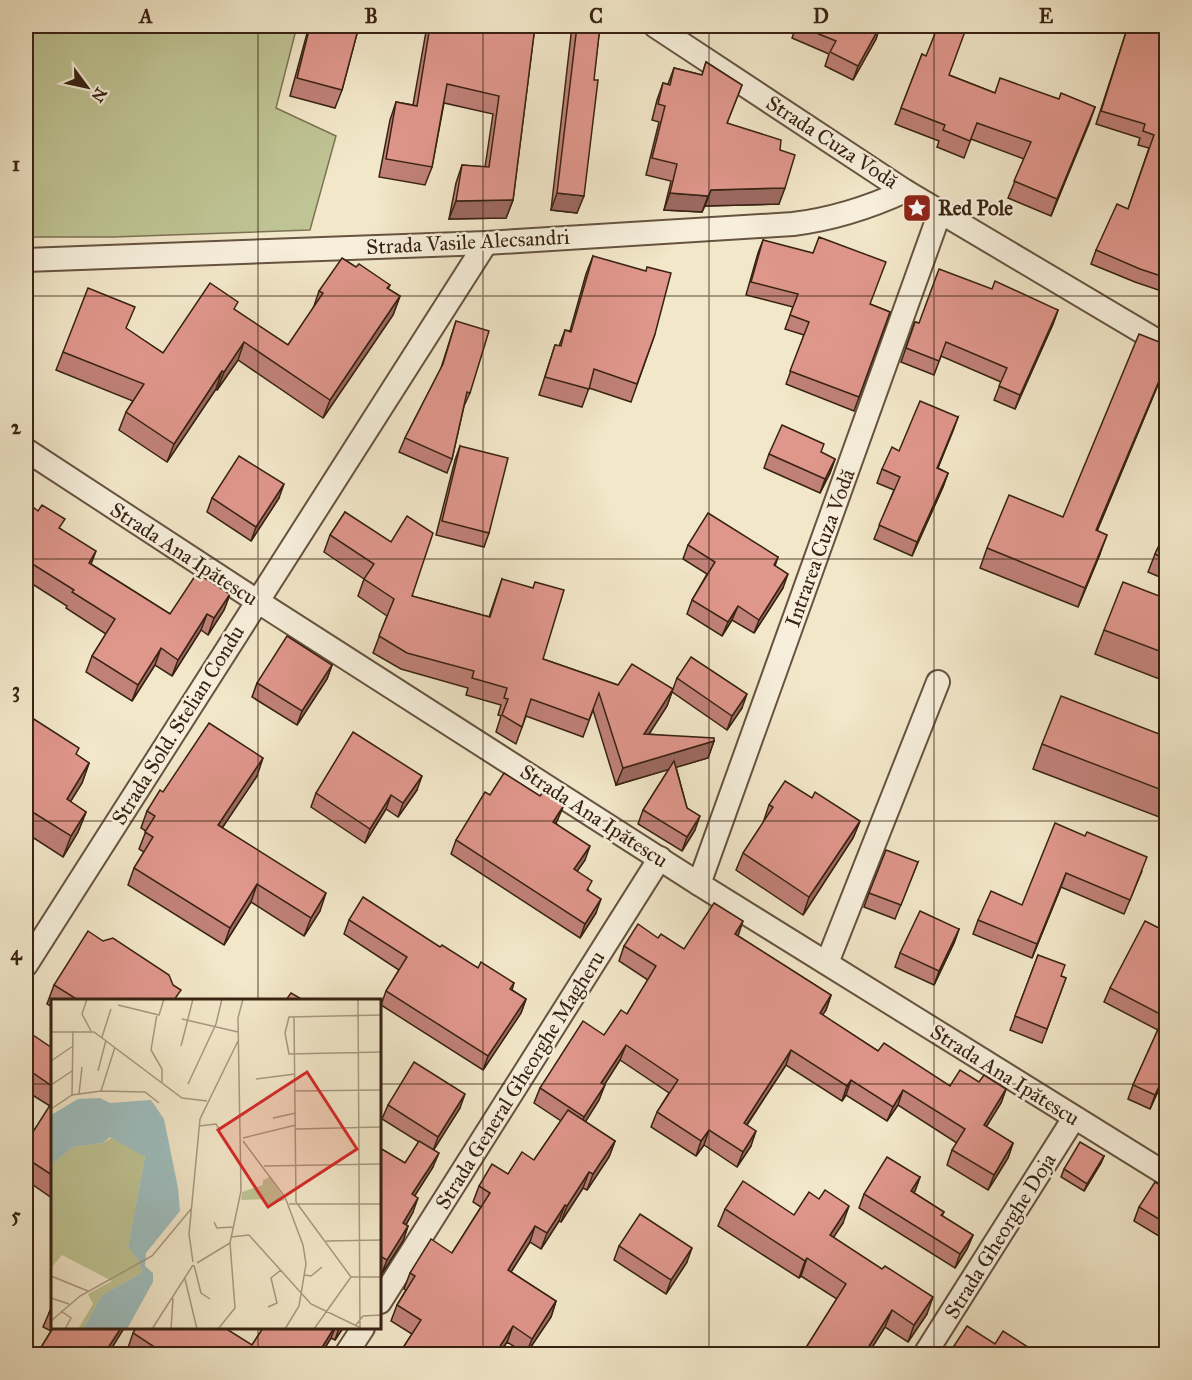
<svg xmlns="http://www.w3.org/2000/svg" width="1192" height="1380" viewBox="0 0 1192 1380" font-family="'IM FELL Great Primer',serif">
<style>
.green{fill:#bfc494;stroke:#7c7354;stroke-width:1.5}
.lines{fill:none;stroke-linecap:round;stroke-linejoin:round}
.street-casing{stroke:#665340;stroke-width:26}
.street{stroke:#f7efdc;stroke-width:22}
.wall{fill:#c08178;stroke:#382213;stroke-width:1.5}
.shaded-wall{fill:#9c6961;stroke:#382213;stroke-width:1.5}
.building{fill:#df968b;stroke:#382213;stroke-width:1.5}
.grid{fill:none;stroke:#382213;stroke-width:1.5;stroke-opacity:0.55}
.labels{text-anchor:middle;stroke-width:5;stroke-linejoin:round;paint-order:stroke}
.street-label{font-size:21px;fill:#382213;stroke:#f7efdc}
.poi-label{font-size:21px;font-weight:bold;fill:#382213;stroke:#f7efdc;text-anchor:start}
.inset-road{fill:none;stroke:#a89880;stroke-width:1.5}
.view{fill:#d62828;fill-opacity:0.15;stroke:#d62828;stroke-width:3}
.inset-edge{fill:none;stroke:#382213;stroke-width:3}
.neatline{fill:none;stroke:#382213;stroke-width:2}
.grid-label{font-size:20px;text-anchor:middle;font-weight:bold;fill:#382213}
</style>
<rect width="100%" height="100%" fill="#f2e7c9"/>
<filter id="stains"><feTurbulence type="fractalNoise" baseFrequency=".00333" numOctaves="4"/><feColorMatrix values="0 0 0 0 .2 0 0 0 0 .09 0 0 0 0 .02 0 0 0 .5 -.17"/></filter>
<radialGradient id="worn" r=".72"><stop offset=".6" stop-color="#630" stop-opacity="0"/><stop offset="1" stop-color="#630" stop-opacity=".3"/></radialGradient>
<polygon class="green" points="26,26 297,26 276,108 336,136 310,230 113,237 26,237"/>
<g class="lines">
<g class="street-casing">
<g id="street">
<polyline points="655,26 905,191 1166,346"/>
<path d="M 26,260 L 486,243 L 793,224 C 834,219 868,208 905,191"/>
<polyline points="26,450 257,601 699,884 1166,1174"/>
<polyline points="699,884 940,212"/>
<polyline points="827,963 938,682"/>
<polyline points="26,965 486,243"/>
<polyline points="380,1302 660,858"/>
<polyline points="346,1354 363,1328"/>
<polyline points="925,1354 1074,1118"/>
</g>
</g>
<use href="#street" class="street"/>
</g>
<g class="wall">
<polygon points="309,26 359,26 342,90 335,108 290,96"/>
<polygon points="427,26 535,26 513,200 506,218 449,219 456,183 462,165 485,167 493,114 444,103 432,167 425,185 379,177 390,120 396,102 413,105"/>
<polygon points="572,26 600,26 577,213 551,210"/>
<polygon points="796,26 880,26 876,39 853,80 825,66 829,54 792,38"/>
<polygon points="1128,26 1167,26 1167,293 1135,282 1091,264 1096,250 1128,209 1149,148 1138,145 1140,138 1096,124"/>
<polygon points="922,54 949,75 995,93 1059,99 1095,107 1051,216 1008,198 1024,159 971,139 964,158 937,147 939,141 895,124"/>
<polygon points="706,62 742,85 727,123 780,150 779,204 705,206 702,212 664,210 671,181 646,175 659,122 652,120 657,100 663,83 668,84 674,68 702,75"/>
<polygon points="763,240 870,304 890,312 854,411 786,384 804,335 785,329 793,307 746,295 758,253"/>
<polygon points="593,256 655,334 631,402 589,388 582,407 539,395 555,345 559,346 565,330 570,331 586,274"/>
<polygon points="356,267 390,285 388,289 400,296 393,315 323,418 238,360 217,390 216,389 167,462 119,430 126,412 133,401 56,370 63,352 126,329 163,353 235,310 288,345 313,309 319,291"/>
<polygon points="992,289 1058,310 1053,324 1015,409 994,400 1001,382 941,356 934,375 901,362 915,322 919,323"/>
<polygon points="456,321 470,393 464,406 452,459 447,473 399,452 405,438 441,368"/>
<polygon points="1167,345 1167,363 1097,531 1100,554 1078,607 980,568 987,548 1063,517"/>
<polygon points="958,417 938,468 948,473 943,487 912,556 874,539 894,490 877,483 882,469"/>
<polygon points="460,446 489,533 484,547 436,535 455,460"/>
<polygon points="821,452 835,459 830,473 820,493 764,468 769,454"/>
<polygon points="212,498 279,498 251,541 207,512"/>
<polygon points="26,510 61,529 91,564 170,614 230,594 224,610 208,635 201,630 172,676 155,665 132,701 86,672 92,656 106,634 66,608 67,606 26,580"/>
<polygon points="345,512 412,596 489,617 502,579 543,659 618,685 673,689 677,678 742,708 727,730 672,692 667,706 649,734 714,741 708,758 676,767 687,808 695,830 682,851 638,824 643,810 669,769 616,785 593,710 583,737 526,716 516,744 496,732 501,716 498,715 501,705 466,695 468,688 401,669 373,653 387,616 358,596 364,579 324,552 330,535"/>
<polygon points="1167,529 1167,580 1148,572 1155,554"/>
<polygon points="688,545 778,557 775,566 783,588 754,633 732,620 722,636 687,614 692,600 707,574 683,559"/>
<polygon points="1167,599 1167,682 1095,654 1104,630"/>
<polygon points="332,665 327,679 297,725 252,697 257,683"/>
<polygon points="26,714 77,755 89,763 82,783 70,802 86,812 78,832 63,857 26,833"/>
<polygon points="1167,737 1167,820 1033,769 1042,744"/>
<polygon points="257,776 222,828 320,911 304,936 251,902 224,945 128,885 134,868 144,852 139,849 146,831 141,828 147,811 163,792"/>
<polygon points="417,790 398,817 386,809 365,843 311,807 316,793"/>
<polygon points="490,795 558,819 556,823 585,860 577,871 589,891 596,913 580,938 451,854 456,840"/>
<polygon points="812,798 860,821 853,838 803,915 736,870 743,853 763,823 769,805"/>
<polygon points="1085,836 1142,871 1124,914 1061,887 1032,958 973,934 978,920 1022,905"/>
<polygon points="918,862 895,919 864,907 869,893"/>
<polygon points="349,920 440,947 478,968 514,983 512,990 526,999 521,1013 483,1070 381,1005 386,991 399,970 344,934"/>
<polygon points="959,929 954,943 934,985 895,967 900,953"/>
<polygon points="1167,932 1167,1071 1150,1109 1128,1099 1133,1085 1158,1030 1104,1002 1110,988"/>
<polygon points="738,936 831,995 826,1010 822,1015 878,1051 950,1086 979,1082 1006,1089 1001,1103 986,1127 1013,1143 1008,1158 988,1190 947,1165 952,1150 957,1143 898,1105 887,1121 846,1095 842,1101 786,1065 747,1125 751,1146 737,1167 704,1145 696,1156 651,1127 657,1112 669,1093 620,1060 604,1085 599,1100 585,1122 615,1141 609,1157 587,1190 583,1188 561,1222 559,1221 541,1249 530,1242 511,1272 556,1301 551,1317 526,1354 507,1342 499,1354 399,1354 412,1334 391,1321 397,1305 406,1290 404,1289 410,1273 452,1253 481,1207 473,1202 479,1186 508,1174 534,1160 561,1121 534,1103 540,1088 604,1035 627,1014 648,980 619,961 624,946 658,938 684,949"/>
<polygon points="1038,955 1061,976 1066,978 1042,1043 1010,1030"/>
<polygon points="54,985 177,1000 52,1000 52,1007 47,1004"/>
<polygon points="26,1047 52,1048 52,1198 26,1180 26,1143 50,1106 26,1091"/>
<polygon points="388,1105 460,1108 433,1150 433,1167 415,1195 413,1212 406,1225 408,1226 403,1241 381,1275 380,1274 380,1148 405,1163 419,1142 382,1119"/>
<polygon points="1104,1156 1101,1163 1084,1191 1061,1177 1064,1169"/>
<polygon points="920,1177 914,1193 944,1212 942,1216 973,1235 967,1249 955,1268 859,1208 864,1194"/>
<polygon points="1167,1189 1167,1241 1134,1221 1139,1207"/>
<polygon points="725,1209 794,1215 843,1223 833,1237 927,1314 908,1342 885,1327 868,1354 802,1354 837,1299 801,1276 799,1278 718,1226"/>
<polygon points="619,1246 687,1262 666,1294 614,1260"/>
<polygon points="52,1306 52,1328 124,1328 108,1354 37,1354 51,1331 43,1327"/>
<polygon points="263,1328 343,1328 335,1340 331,1338 321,1354 138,1354 128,1348 133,1333 252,1345"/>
<polygon points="995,1344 1039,1354 951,1354 954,1346"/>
</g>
<g class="shaded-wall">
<polygon points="880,26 876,39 853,80 858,66"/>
<polygon points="1095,107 1089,124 1051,216 1057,199"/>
<polygon points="785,188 779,204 705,206 711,190"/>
<polygon points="557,193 584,196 577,213 551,210"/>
<polygon points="670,193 708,196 702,212 664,210"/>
<polygon points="513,200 506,218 449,219 456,201"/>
<polygon points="400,296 393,315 323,418 330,400"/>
<polygon points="1058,310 1053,324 1015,409 1020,395"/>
<polygon points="244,342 238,360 217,390 224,372"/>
<polygon points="1167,362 1167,363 1089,550 1096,530"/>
<polygon points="222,371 216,389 167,462 174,444"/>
<polygon points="958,417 953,431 932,482 937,468"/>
<polygon points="835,459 830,473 820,493 825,479"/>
<polygon points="948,473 943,487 912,556 917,542"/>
<polygon points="284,484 279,498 251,541 256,527"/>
<polygon points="1107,535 1100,554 1078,607 1085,588"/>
<polygon points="96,551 90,567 89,563"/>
<polygon points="788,574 783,588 754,633 759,620"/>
<polygon points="230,594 224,610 208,635 214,618"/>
<polygon points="738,606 732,620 722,636 728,622"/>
<polygon points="207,614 201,630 172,676 178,660"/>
<polygon points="161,648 155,665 132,701 138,685"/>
<polygon points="332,665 327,679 297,725 302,711"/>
<polygon points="673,689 667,706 638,751 644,734"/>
<polygon points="747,694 742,708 727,730 732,716"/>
<polygon points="714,741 708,758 616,785 623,768"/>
<polygon points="263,758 257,776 212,843 218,825"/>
<polygon points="89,763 82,783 59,820 67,799"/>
<polygon points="422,776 417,790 398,817 403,803"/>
<polygon points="391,795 386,809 365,843 370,829"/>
<polygon points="564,805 558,819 548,836 553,822"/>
<polygon points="86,812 78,832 63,857 71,836"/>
<polygon points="700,816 695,830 682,851 687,837"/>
<polygon points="860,821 853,838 803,915 809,897"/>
<polygon points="590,846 585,860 569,883 574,869"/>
<polygon points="1066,873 1061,887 1032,958 1037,944"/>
<polygon points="257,884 251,902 224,945 230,928"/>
<polygon points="326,893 320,911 304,936 311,918"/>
<polygon points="601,899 596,913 580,938 585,924"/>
<polygon points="743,921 738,936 735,934"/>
<polygon points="959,929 954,943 934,985 939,971"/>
<polygon points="831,995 826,1010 814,1028 820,1013"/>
<polygon points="526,999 521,1013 483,1070 488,1056"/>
<polygon points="626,1045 620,1060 596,1098 601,1083"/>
<polygon points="791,1050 786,1065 738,1138 744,1123"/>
<polygon points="1167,1069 1167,1071 1150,1109 1155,1095"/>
<polygon points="851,1080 846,1095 842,1101 847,1086"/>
<polygon points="605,1085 599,1100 579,1132 584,1117"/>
<polygon points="1006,1089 1001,1103 978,1140 984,1125"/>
<polygon points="903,1090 898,1105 887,1121 893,1107"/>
<polygon points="465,1094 460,1108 433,1151 438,1137"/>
<polygon points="709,1130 704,1145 696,1156 701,1141"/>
<polygon points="756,1131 751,1146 737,1167 743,1152"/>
<polygon points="615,1141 609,1157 587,1190 593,1174"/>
<polygon points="1013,1143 1008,1158 988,1190 994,1175"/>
<polygon points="439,1153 433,1167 407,1208 412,1194"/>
<polygon points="1104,1156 1101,1163 1084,1191 1087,1184"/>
<polygon points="589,1172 583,1188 561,1222 567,1206"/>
<polygon points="920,1177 915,1191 906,1205 911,1191"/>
<polygon points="418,1198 413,1212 398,1238 403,1223"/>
<polygon points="565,1205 559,1221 541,1249 547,1233"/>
<polygon points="849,1206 843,1223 824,1252 830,1235"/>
<polygon points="408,1226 403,1241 381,1275 387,1260"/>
<polygon points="535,1226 530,1242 502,1286 508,1270"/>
<polygon points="973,1235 967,1249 955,1268 960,1254"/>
<polygon points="692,1248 687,1262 666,1294 671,1280"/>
<polygon points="807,1258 801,1276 799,1278 805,1261"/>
<polygon points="933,1297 927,1314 908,1342 914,1325"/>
<polygon points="556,1301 551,1317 526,1354 532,1339"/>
<polygon points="892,1310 885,1327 868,1354 864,1354"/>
<polygon points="513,1326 507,1342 499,1354 495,1354"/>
<polygon points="121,1328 124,1328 108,1354 104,1354"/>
<polygon points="334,1328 335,1328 331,1338 321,1354 318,1354"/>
<polygon points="339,1328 343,1328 335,1340"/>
</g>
<g class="building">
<polygon points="310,26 359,26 342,90 297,78"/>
<polygon points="430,26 535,26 513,200 456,201 462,165 489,167 499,96 447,84 432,167 386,159 396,102 417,106"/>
<polygon points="577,26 600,26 594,80 598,80 584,196 557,193"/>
<polygon points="799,26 880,26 858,66 830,52 836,41"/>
<polygon points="938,26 967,26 949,75 995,93 1000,78 1059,99 1061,93 1095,107 1057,199 1014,181 1031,142 977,123 970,141 943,130 945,125 901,108 922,54 926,56"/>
<polygon points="1128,26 1167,26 1167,278 1140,269 1096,250 1117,204 1128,209 1154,135 1143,131 1145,124 1101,111"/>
<polygon points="706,62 742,85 727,123 781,140 780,150 795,155 785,188 711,190 708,196 670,193 677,164 652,158 665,106 658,104 663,83 670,85 674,68 702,75"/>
<polygon points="819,237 886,262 870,304 890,312 859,397 790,371 809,322 790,315 798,294 751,282 763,240 813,253"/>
<polygon points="593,256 646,271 647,267 671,273 655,334 637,384 594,369 589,389 545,377 555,345 561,346 565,330 571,332"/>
<polygon points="342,258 356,267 359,264 390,285 387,288 400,296 330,400 244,342 224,372 222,371 174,444 126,412 144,384 63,352 88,288 135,307 126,328 163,353 210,283 238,302 234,309 288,345 323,293 319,291"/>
<polygon points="939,269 992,289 995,281 1058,310 1020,395 999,386 1007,368 946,342 939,361 906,348 915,322 919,323"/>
<polygon points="456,321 489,331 470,393 467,392 452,459 405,438 443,364"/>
<polygon points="1139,334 1167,345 1167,362 1096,530 1107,535 1085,588 987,548 1009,495 1063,517"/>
<polygon points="920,401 958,417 937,468 948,473 917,542 879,525 900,477 882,469 892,447 899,451"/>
<polygon points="782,425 824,444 821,452 835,459 825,479 769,454"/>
<polygon points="460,446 508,458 489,533 442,521"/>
<polygon points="239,456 284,484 256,527 212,498"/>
<polygon points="29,504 38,511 42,505 65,519 59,528 96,551 89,563 170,614 197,573 230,594 214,618 207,614 178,660 161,648 138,685 92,656 115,619 72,592 74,590 26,560 26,510"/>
<polygon points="345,512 391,542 407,516 433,533 412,596 490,617 502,579 533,588 535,582 564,590 543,659 618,685 632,664 673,689 644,734 714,738 714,741 623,768 599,693 589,720 531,699 522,727 502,715 508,699 504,698 507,688 472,678 474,671 407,653 379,636 394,599 364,579 374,564 330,535"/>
<polygon points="708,513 778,557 774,565 788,574 759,620 738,606 728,622 692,600 715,562 688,545"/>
<polygon points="1167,529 1167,560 1155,554"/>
<polygon points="1123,582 1167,599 1167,654 1104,630"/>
<polygon points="287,636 332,665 302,711 257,683"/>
<polygon points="691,657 747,694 732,716 677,678"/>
<polygon points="1061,696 1167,737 1167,792 1042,744"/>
<polygon points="26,714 79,748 76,754 89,763 67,799 86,812 71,836 26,808"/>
<polygon points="209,723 263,758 218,825 326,893 311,918 257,884 230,928 134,868 153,837 145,832 155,816 147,811 160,790 163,792"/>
<polygon points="353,732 422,776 403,803 391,795 370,829 316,793"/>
<polygon points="674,761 687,808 700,816 687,837 643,810"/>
<polygon points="504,773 540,796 543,792 564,805 553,822 590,846 574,869 592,881 587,890 601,899 585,924 456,840 485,792 490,795"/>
<polygon points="785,781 812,798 815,792 860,821 809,897 743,853 773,807 769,805"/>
<polygon points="1055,823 1085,836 1087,832 1147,857 1130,900 1066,873 1037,944 978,920 991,891 1022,905"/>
<polygon points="886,850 918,862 901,905 869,893"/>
<polygon points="363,897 440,947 442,945 478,968 481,962 514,983 510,989 526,999 488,1056 386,991 407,957 349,920"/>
<polygon points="714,903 743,921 735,934 831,995 820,1013 878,1051 884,1043 950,1086 960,1070 979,1082 984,1075 1006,1089 984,1125 1013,1143 994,1175 952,1150 965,1129 903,1090 893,1107 851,1080 847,1086 791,1050 744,1123 756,1131 743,1152 709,1130 701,1141 657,1112 678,1080 626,1045 601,1083 605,1085 584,1117 540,1088 583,1021 604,1035 621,1010 627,1014 656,966 624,946 638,924 658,938 661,934 684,949"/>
<polygon points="920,911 959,929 939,971 900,953"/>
<polygon points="1145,921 1167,932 1167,1069 1155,1095 1133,1085 1164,1016 1110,988"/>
<polygon points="88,931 103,941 113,938 169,975 173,985 181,990 174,1000 78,1000 54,985"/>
<polygon points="1038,955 1065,965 1061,976 1066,978 1047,1029 1015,1016"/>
<polygon points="291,993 303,1000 286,1000"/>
<polygon points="33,1035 52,1048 52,1086 26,1068 26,1047"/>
<polygon points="414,1062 465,1094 438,1137 388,1105"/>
<polygon points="52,1102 52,1175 26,1158 26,1143"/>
<polygon points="568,1110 615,1141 593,1174 589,1172 567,1206 565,1205 547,1233 535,1226 508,1270 556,1301 532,1339 513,1326 495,1354 399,1354 421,1320 397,1305 415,1276 410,1273 431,1239 452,1253 490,1193 479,1186 492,1164 508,1174 522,1152 534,1160"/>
<polygon points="419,1141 439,1153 412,1194 418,1198 403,1223 408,1226 387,1260 380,1256 380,1148 405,1163"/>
<polygon points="1080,1142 1104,1156 1087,1184 1064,1169"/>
<polygon points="887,1157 920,1177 911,1191 944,1212 941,1215 973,1235 960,1254 864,1194"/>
<polygon points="743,1181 794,1215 809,1192 819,1199 825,1190 849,1206 830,1235 882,1269 885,1266 933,1297 914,1325 892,1310 864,1354 802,1354 846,1284 807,1258 805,1261 725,1209"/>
<polygon points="1155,1182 1167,1189 1167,1224 1139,1207"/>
<polygon points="640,1214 692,1248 671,1280 619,1246"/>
<polygon points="52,1306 52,1315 49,1313"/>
<polygon points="967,1326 995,1344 1003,1331 1039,1354 967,1354 954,1346"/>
<polygon points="53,1328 121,1328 104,1354 37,1354"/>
<polygon points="136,1328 225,1328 252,1345 263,1328 334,1328 318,1354 310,1354 300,1348 296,1354 156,1354 159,1350 133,1333"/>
<polygon points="767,1347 780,1354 762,1354"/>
</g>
<path class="grid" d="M 258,26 L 258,1000M 483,26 L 483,1354M 709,26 L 709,1354M 934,26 L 934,1354M 26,296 L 1166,296M 26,559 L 1166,559M 26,821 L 1166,821M 26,1084 L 52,1084M 380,1084 L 1166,1084M 258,1328 L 258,1354"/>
<defs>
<g id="sight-square" transform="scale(1.5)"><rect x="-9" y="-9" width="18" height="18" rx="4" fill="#8f2418" stroke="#f7efdc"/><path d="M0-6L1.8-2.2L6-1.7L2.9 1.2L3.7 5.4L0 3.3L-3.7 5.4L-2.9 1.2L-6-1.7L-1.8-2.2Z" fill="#fff"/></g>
</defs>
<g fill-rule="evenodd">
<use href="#sight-square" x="917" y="208"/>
</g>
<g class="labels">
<g class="street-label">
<text transform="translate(832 142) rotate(33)" y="7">Strada Cuza Vodă</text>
<text transform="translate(468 242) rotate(-3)" y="7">Strada Vasile Alecsandri</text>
<text transform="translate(820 548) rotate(-70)" y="7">Intrarea Cuza Vodă</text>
<text transform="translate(184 554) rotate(33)" y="7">Strada Ana Ipătescu</text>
<text transform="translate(178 725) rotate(-58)" y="7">Strada Sold. Stelian Condu</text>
<text transform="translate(594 816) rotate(33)" y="7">Strada Ana Ipătescu</text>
<text transform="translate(1005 1075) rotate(32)" y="7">Strada Ana Ipătescu</text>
<text transform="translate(520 1080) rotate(-58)" y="7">Strada General Gheorghe Magheru</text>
<text transform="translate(1000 1236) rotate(-58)" y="7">Strada Gheorghe Doja</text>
</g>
<g class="poi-label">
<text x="938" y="215">Red Pole</text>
</g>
</g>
<g transform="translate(51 999)">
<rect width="330" height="330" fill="#f2e7c9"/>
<path d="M 64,137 L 94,158 L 77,248 L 88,262 L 91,274 L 51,296 L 32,330 L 27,330 L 42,305 L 37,295 L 61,282 L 11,256 L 0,269 L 0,166 L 22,148 L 52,144 ZM 219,178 L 234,201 L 215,206 L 214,200 L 190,201 L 191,193 L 212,186 L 212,181 Z" fill="#bfc494"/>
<path d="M 49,99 L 59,104 L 100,101 L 113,120 L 127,189 L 129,212 L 95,254 L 94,267 L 102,274 L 102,283 L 76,330 L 32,330 L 51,296 L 91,274 L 88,262 L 77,248 L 94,158 L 59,138 L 52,144 L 22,148 L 0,166 L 0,116 L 27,100 Z" fill="#9ebebf"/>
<path class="inset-road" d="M 36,0 L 31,15 L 40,32M 307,0 L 309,330M 67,6 L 108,16 L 113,0M 106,15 L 100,51 L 111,70 L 111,83M 330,16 L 238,18 L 234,34 L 238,55 L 330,53M 243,18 L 245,203M 131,20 L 187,33M 0,33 L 43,33 L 131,99 L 156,102M 51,38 L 60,10M 130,47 L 142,0M 0,62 L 22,47M 47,72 L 55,41M 205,80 L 244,75M 137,85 L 165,25 L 171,0M 0,86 L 21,72M 50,92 L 64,48M 244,92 L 330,91M 28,95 L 31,68M 21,96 L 22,32M 0,110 L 21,96 L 50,92 L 94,93 L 108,104M 222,119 L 245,114M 148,127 L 165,125 L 169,132M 245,130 L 330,128M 192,139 L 245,126M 192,142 L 234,198 L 252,246 L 255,265 L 248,307 L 234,330M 213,167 L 330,165M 245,203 L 300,278M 238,205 L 330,205M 163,223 L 166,229 L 182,228M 180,238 L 198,236 L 260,305 L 312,330M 275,242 L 330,241M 142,263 L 138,235 L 149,120 L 187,42M 146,264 L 179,244 L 190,192 L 187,19 L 192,0M 143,266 L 150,294 L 159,300M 253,276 L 260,277 L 271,268M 0,277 L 37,292M 300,278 L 330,278M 134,280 L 146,330M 0,299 L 18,305M 217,308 L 226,304 L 220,279 L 230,271M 10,312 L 20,319 L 14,330M 0,322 L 29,297 L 101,257 L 140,210M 305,326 L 312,317 L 330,316M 101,330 L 142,266M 120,330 L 122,299M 167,330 L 184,309 L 179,244M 263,330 L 300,278"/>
<path class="view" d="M 256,73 L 306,150 L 217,208 L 167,131 Z"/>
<rect width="330" height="330" class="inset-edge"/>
</g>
<rect width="1192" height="1380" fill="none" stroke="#f2e7c9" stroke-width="66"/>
<g transform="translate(87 87) rotate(123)" stroke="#f7efdc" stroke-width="4.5" paint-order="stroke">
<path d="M0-4.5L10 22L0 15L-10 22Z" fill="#382213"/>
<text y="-9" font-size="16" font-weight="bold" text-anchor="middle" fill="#382213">N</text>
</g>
<rect x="33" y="33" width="1126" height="1314" class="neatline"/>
<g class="grid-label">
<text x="146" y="23">A</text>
<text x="371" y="23">B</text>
<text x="596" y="23">C</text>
<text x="821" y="23">D</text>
<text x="1046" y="23">E</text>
<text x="16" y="171">1</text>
<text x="16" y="434">2</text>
<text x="16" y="697">3</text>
<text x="16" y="960">4</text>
<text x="16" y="1222">5</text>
</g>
<rect width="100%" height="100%" filter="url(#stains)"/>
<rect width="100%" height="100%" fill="url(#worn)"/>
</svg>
